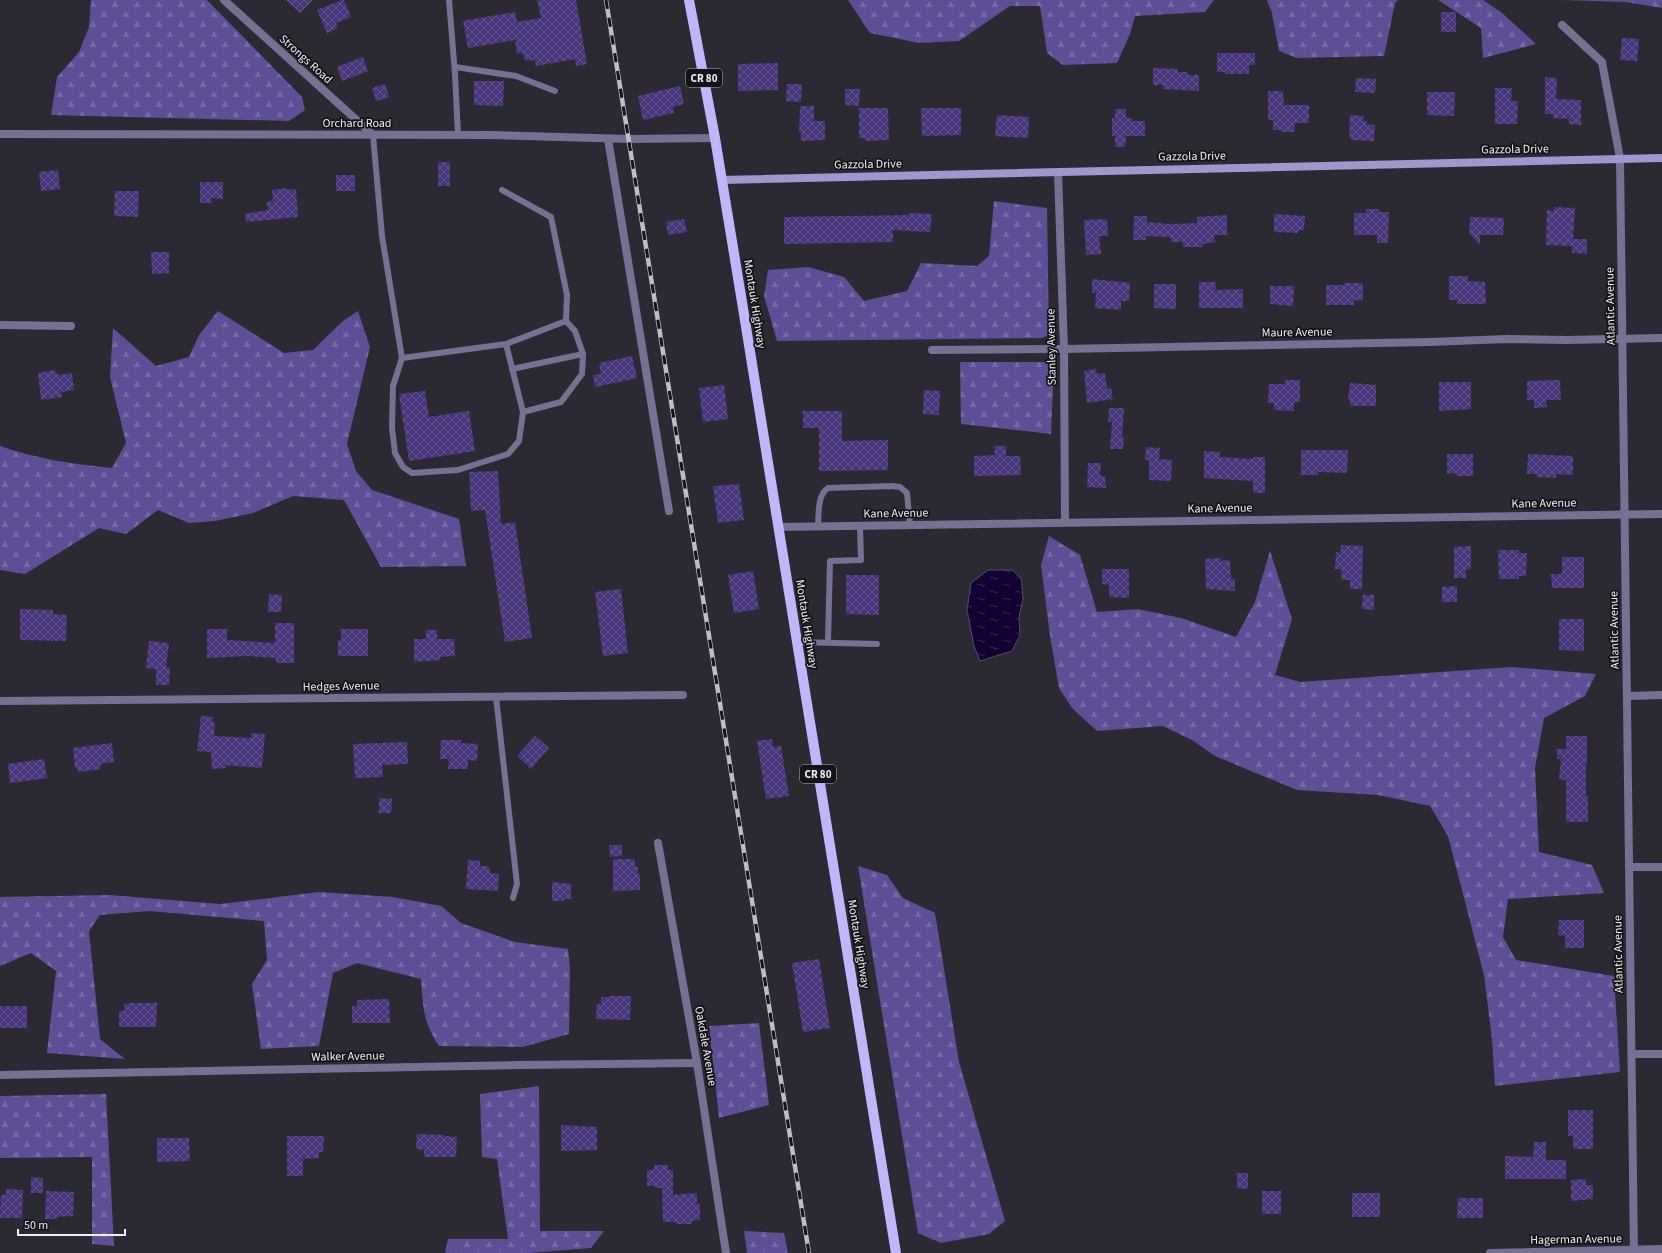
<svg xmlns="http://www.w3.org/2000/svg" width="1662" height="1253" viewBox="0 0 1662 1253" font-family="'Source Sans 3',sans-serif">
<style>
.forest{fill:url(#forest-firs)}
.water{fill:url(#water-ripples);stroke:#55486d}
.building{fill:url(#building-cross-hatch)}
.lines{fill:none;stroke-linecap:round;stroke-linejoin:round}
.lane{stroke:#767092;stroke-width:6}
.street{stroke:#767092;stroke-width:8}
.secondary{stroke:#a197cd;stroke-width:8}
.primary{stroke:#c2b5fb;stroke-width:10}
.rail-casing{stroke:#bebec4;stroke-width:4.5}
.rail{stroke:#141317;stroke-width:3;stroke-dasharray:9;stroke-linecap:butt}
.labels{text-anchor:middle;stroke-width:3.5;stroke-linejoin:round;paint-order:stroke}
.shield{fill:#141317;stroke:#adacb1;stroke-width:1}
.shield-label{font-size:11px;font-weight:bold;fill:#eeeef3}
.street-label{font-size:12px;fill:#eeeef3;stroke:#141317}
</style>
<defs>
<pattern id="forest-firs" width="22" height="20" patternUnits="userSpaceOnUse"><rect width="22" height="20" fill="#5f4d96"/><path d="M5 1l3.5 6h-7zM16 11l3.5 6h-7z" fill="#7667a5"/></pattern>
<pattern id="water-ripples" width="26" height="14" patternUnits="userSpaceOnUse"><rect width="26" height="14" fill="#140134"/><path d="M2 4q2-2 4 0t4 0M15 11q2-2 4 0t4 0" fill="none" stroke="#362652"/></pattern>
<pattern id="building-cross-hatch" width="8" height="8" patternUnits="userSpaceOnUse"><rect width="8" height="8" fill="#48357c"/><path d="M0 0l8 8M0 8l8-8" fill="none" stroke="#63538f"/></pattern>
</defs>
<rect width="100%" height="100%" fill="#2b2a32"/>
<g class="forest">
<polygon points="91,0 207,0 302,97 305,110 289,121 51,115 57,77 79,52 89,27"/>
<polygon points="848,0 1214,0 1205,12 1135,16 1130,34 1117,63 1063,65 1047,53 1040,6 1010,6 959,41 919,43 870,33"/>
<polygon points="1267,0 1398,0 1395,3 1384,56 1297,58 1279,51 1272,13"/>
<polygon points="1438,0 1483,0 1501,12 1536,44 1483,58 1481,28"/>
<polygon points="1561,0 1662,0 1662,8 1626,2"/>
<polygon points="994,201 1047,208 1049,335 1042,338 777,341 764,296 768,270 808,267 844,277 864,301 907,291 921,263 977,266 989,256"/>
<path d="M 218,311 L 284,353 L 313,350 L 343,321 L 358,311 L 370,347 L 347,444 L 356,471 L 372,490 L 459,519 L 466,566 L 381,567 L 344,500 L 293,496 L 253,513 L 215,521 L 189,523 L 158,510 L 126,534 L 99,528 L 25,574 L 0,570 L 0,446 C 36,459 74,464 112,468 L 126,443 L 110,377 L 113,328 L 156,366 L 189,357 L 199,335 Z"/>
<polygon points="960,362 1054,362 1051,434 961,424"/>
<polygon points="1049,536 1080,555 1097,612 1138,609 1181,618 1236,637 1255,602 1270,551 1292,619 1275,675 1300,682 1511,667 1596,674 1585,696 1544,718 1535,768 1539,852 1592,865 1604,893 1508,899 1503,937 1516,960 1614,976 1620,1072 1495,1086 1492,1039 1484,975 1448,836 1430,806 1378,795 1297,790 1215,756 1192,740 1163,726 1097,731 1072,708 1059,688 1050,636 1041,565"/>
<polygon points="858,866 887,875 903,898 935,913 959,1062 1005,1221 989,1234 941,1243 918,1233"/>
<path d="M 319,892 L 393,897 L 441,906 L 461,923 L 515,942 L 568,949 L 570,969 L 569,1034 L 523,1047 L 439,1046 C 423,1022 423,1007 421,979 L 357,963 L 333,973 L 319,1046 L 261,1049 L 252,984 L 267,960 L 264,921 L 149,911 L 100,915 L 89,931 L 100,1039 L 125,1059 L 47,1053 L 56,971 L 31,953 L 0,966 L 0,897 L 109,895 L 220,904 Z"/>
<polygon points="759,1023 769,1105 719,1118 709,1026"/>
<polygon points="539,1086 540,1231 604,1231 591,1248 528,1253 445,1253 448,1239 508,1239 497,1159 482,1157 480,1094"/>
<polygon points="106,1094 114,1246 92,1244 92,1157 0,1158 0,1096"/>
<polygon points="744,1231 784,1233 788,1253 747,1253"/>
</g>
<polygon class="water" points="988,570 1012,570 1021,578 1023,599 1019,617 1020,635 1012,651 980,661 974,646 967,610 971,583"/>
<g class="building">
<polygon points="286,0 313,0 300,13"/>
<polygon points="342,0 344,0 351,17 336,23 338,28 327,33 317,10"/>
<polygon points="537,0 576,0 587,64 576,66 575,59 536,66 535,60 525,61 523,53 517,54 515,40 468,48 463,21 515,12 517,22 541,18"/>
<rect x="1441" y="12" width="15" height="20"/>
<polygon points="1622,38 1639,39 1637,61 1620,60"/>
<polygon points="1217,53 1255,53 1255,65 1249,65 1249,74 1225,74 1225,72 1217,72"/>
<polygon points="363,57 368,71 342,81 337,67"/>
<polygon points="778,63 778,90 738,91 738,64"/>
<polygon points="1153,68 1178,69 1178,72 1188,72 1188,75 1199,75 1199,91 1163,89 1163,85 1153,85"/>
<polygon points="1545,77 1557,78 1556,99 1581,100 1581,125 1569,124 1569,119 1553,118 1553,114 1545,114"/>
<polygon points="1356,78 1376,79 1375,93 1355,92"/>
<polygon points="474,81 504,81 503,106 474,105"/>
<polygon points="385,84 389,97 376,101 372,88"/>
<polygon points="787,84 802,84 801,102 786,101"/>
<polygon points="680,86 684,104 673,107 674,113 643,120 638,96"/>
<polygon points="1495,88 1512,88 1511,101 1518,101 1517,124 1495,124"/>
<polygon points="845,89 860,89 859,106 845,105"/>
<polygon points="1268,91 1283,91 1284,105 1309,105 1309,123 1295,123 1294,132 1282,132 1282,130 1273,130 1273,120 1268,120"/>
<polygon points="1427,92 1455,92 1454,116 1427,115"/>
<polygon points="800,106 814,106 814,121 825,121 825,140 801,141 801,133 799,133"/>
<polygon points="859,108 888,108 889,140 865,141 865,138 859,138"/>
<polygon points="921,108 961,108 961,135 922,136"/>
<polygon points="1115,109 1126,109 1126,118 1132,118 1132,121 1145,121 1145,136 1126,136 1125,147 1115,147 1115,136 1112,136 1112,118 1115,118"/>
<polygon points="997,115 1029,117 1028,138 995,136"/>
<polygon points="1350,115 1364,116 1363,121 1367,121 1367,124 1375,125 1374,141 1351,140 1351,137 1349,137"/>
<rect x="438" y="162" width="12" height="24"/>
<polygon points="58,170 60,189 41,191 39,172"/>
<rect x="336" y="175" width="19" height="16"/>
<polygon points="200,182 223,182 223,199 211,198 211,203 200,203"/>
<polygon points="287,188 287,190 296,189 298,217 246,222 245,214 268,210 267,202 273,201 272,190"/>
<polygon points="115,191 139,191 138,217 114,216"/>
<polygon points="1554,207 1575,208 1573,239 1587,239 1587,254 1572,253 1572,246 1546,245 1547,210 1554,211"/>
<polygon points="1366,209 1379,209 1379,212 1389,212 1388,243 1377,243 1377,235 1354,235 1354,213 1366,213"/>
<polygon points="909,213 932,214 930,232 893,230 893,242 784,244 784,217 909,215"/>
<polygon points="1274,214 1305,216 1304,230 1299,230 1298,233 1274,232"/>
<polygon points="1227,215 1227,235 1214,235 1215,242 1203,244 1202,247 1183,247 1183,242 1171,242 1171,238 1169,238 1169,237 1146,236 1146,240 1133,240 1134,216 1147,216 1147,222 1170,224 1197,223 1197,217"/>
<polygon points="1470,217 1504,218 1503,235 1480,235 1480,245 1469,233"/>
<polygon points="684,219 687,232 668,235 666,222"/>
<polygon points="1107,219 1108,236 1099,236 1101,254 1086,255 1084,220"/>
<polygon points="151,252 169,252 169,273 152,274"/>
<polygon points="1449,276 1468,276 1468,281 1485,282 1486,304 1457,304 1457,300 1449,300"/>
<polygon points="1092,279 1130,283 1129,301 1121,301 1121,310 1095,308 1096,293 1092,293"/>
<polygon points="1199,282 1216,282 1215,290 1243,289 1243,308 1199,308"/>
<polygon points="1344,283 1363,283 1363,301 1354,300 1354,305 1326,305 1326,285 1344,285"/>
<polygon points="1154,284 1176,284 1176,309 1154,308"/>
<polygon points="1270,286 1294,286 1293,306 1270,304"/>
<polygon points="632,356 637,378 595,387 593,375 601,374 599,363"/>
<polygon points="1096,369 1097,374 1105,373 1107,389 1111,388 1113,399 1087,403 1084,371"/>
<polygon points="55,370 56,374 58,373 59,375 72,373 74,390 61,392 62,397 41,400 38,373"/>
<polygon points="1285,380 1300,380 1300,402 1294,402 1294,411 1274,410 1274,403 1268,403 1269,384 1285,384"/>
<polygon points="1560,380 1561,400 1546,400 1547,407 1534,408 1534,400 1527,400 1527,381"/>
<polygon points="1439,382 1471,382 1471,409 1439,411"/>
<polygon points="1350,383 1376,385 1376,406 1350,406 1350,400 1348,400"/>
<polygon points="724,385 728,419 703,422 699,388"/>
<polygon points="924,390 940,391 939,415 923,414"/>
<polygon points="425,391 429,417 469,411 475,451 409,461 399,394"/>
<polygon points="1109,408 1124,408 1122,437 1124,438 1123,449 1110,449 1112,422 1108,422"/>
<polygon points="803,411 842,411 842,441 888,440 888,470 819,471 819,428 803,428"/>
<polygon points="994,446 1006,446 1006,456 1020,456 1021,475 974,476 974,456 995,455"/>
<polygon points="1146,447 1160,448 1159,459 1172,460 1171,481 1149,480 1149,460 1145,460"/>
<polygon points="1301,450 1348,450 1347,473 1318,472 1318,475 1301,475"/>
<polygon points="1204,451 1220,452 1220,457 1253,459 1253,457 1265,457 1265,493 1253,493 1253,481 1204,478"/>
<polygon points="1447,454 1473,454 1473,476 1457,476 1457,474 1447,473"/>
<polygon points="1528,454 1573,456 1573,475 1556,474 1556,478 1537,477 1537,474 1527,474"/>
<polygon points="1088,463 1101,463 1100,476 1105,476 1106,488 1087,487"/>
<polygon points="498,471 501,524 515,522 532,638 505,642 485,510 471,511 469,472"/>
<polygon points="739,484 744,520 718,523 713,486"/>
<polygon points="1341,545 1363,546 1362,589 1350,589 1350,580 1342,580 1341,569 1335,569 1336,552 1340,553"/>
<polygon points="1471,546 1471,569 1466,570 1466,578 1454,578 1454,547"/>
<polygon points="1498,550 1519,550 1519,553 1527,553 1526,576 1519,576 1519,579 1499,579"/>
<polygon points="1562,557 1584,557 1584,588 1552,588 1551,574 1562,574"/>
<polygon points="1221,558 1221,561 1230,560 1231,578 1235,579 1235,591 1206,589 1205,559"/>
<polygon points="1102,569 1129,569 1129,598 1109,597 1109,585 1102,584"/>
<polygon points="753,571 759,609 734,613 728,575"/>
<polygon points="846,575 879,575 879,615 846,614"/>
<polygon points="1457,586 1457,602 1442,602 1442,587"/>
<polygon points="621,589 628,653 603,656 595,592"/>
<polygon points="269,594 282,595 281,612 268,612"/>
<polygon points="1363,595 1374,595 1374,610 1362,609"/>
<polygon points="20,609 53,610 53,614 67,615 66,641 20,640"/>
<polygon points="1559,619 1584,619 1584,651 1559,650"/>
<polygon points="275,623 294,623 294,663 277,663 275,658 248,656 207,658 207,629 227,629 227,640 275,643"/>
<polygon points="341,629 368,629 368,656 338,656 338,640 341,640"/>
<polygon points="426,630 437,630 437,639 454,639 455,656 440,657 440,660 414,662 414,639 426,639"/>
<polygon points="149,641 169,643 166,667 170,668 169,685 156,685 156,669 146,668"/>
<polygon points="201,716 213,717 212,722 215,722 214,736 251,738 251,733 265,734 262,768 225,765 226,768 212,769 211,752 197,751"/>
<polygon points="535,736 549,748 531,769 517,756"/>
<polygon points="1566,736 1587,736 1587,764 1586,764 1586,796 1588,796 1588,822 1566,822 1566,780 1559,779 1561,759 1557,759 1557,749 1566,749"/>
<polygon points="772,739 773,747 781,746 789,796 766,799 757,741"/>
<polygon points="441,740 461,740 461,743 478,744 477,761 468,760 468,769 448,769 449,759 440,759"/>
<polygon points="407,742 408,764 382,765 383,777 355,778 353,744"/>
<polygon points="112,743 114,762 100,764 101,769 78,772 77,768 75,768 73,748"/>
<polygon points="44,759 47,778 10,783 8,764"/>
<polygon points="379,798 392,799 391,813 379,813"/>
<polygon points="609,845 622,845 622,856 610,857"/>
<polygon points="613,859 635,859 635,867 638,867 638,874 640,874 640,890 613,891"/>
<polygon points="468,860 480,861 480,866 489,866 490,873 499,874 498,891 466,889"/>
<polygon points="552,882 571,884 571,899 564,899 564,901 552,901"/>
<polygon points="1559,920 1584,920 1584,948 1565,948 1565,936 1558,935"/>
<polygon points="819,959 830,1028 803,1032 792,963"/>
<polygon points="610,996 631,996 630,1020 596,1019 597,1004 601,1004 601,997 610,997"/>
<polygon points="389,999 390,1023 352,1023 352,1006 357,1006 357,1000"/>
<polygon points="131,1003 157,1003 156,1027 119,1027 119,1011 124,1011 124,1004"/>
<rect x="0" y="1006" width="27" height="22"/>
<polygon points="1568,1110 1593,1110 1593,1149 1573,1149 1573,1136 1568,1136"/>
<polygon points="561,1125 597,1127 597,1150 561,1151"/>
<polygon points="417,1134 444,1135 444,1136 457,1137 456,1157 424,1157 424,1150 416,1149"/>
<polygon points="287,1136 324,1136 323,1152 319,1152 319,1158 303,1159 303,1176 287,1176"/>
<polygon points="157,1138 189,1138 190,1161 157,1162"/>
<polygon points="1534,1142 1546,1142 1546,1160 1566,1160 1566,1179 1505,1179 1505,1156 1533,1157"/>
<polygon points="654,1165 668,1165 668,1170 673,1170 673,1195 697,1193 697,1204 700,1204 700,1220 692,1221 692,1224 676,1224 676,1222 663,1222 662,1188 655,1188 655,1186 647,1186 647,1170 654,1170"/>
<polygon points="1237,1173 1248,1173 1248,1189 1237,1188"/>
<polygon points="31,1177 43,1178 43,1193 31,1193"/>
<polygon points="1586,1179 1586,1185 1593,1185 1593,1199 1571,1201 1571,1180"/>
<polygon points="6,1189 23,1190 22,1218 0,1218 1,1195 6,1195"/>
<polygon points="46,1191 74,1192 73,1216 57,1217 57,1219 45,1219"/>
<rect x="1262" y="1191" width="19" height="23"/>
<rect x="1352" y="1193" width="28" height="24"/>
<polygon points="1458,1198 1483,1198 1483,1218 1457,1218"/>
</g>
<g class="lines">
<g class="lane">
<polyline points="449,0 455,74 458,135"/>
<polyline points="455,67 516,76 555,91"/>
<polyline points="373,135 382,236 402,358 393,386 392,428 395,453 403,467 412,473 458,470 508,454 519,441 523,412 506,344 402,358"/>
<polyline points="502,190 551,217 567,295 566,321 506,344"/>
<polyline points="512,369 583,354"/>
<polyline points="523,412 561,402 582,374 583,354 575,331 566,321"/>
<path d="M 818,526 C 819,514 817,495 828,488 L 892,486 L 900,487 L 907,493 L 910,525"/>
<polyline points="797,642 877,644"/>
<polyline points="828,642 830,561 861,560 860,526"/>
<polyline points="496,697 517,884 513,898"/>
</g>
<g class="street">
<polyline points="224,0 373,135"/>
<polyline points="1562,25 1602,62 1620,158 1634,1253"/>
<polyline points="0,134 490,135 629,139 715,138"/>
<polyline points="608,139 669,511"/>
<polyline points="1058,172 1064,349 1065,522"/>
<polyline points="0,325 71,326"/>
<polyline points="932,350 1064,349 1430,342 1507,339 1566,340 1662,338"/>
<polyline points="778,527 1662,514"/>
<polyline points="1627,696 1662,695"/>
<polyline points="0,701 683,695"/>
<polyline points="658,843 697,1063 726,1253"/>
<polyline points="1629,867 1662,867"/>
<polyline points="1632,1054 1662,1054"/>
<polyline points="0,1075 518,1065 697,1063"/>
<polyline points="1490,1253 1662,1249"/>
</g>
<polyline class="secondary" points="722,180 1662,158"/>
<polyline class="primary" points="689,0 715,138 741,296 896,1253"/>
<g class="rail-casing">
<polyline id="rail" points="606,0 809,1253"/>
</g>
<use href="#rail" class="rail"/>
</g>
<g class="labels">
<g class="shield">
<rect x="686" y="69" width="36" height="18" rx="3"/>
<rect x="800" y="765" width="36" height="18" rx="3"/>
</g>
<g class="shield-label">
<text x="704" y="82">CR 80</text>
<text x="818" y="778">CR 80</text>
</g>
<g class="street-label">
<text transform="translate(306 59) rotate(42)" y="4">Strongs Road</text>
<text x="357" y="127">Orchard Road</text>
<text transform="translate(1515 149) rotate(-1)" y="4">Gazzola Drive</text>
<text transform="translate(1192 156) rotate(-1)" y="4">Gazzola Drive</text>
<text transform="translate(868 164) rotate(-1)" y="4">Gazzola Drive</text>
<text transform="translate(755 304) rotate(81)" y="4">Montauk Highway</text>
<text transform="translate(1610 306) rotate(-91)" y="4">Atlantic Avenue</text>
<text transform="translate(1297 332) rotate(-1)" y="4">Maure Avenue</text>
<text transform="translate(1051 347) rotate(-91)" y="4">Stanley Avenue</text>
<text transform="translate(1544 503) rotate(-1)" y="4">Kane Avenue</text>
<text transform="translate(1220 508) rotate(-1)" y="4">Kane Avenue</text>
<text transform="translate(896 513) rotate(-1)" y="4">Kane Avenue</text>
<text transform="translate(807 624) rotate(81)" y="4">Montauk Highway</text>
<text transform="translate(1614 630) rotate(-91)" y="4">Atlantic Avenue</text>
<text transform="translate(341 686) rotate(-1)" y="4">Hedges Avenue</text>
<text transform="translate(859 944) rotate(81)" y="4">Montauk Highway</text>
<text transform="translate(1618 954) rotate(-91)" y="4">Atlantic Avenue</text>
<text transform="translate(706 1046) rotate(80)" y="4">Oakdale Avenue</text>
<text transform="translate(348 1056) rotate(-1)" y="4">Walker Avenue</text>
<text transform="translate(1576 1239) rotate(-1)" y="4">Hagerman Avenue</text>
</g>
</g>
<path d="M18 1229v6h107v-6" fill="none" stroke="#eeeef3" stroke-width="2"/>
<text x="24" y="1229" font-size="12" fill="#eeeef3" stroke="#141317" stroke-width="3" paint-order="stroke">50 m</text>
</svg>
